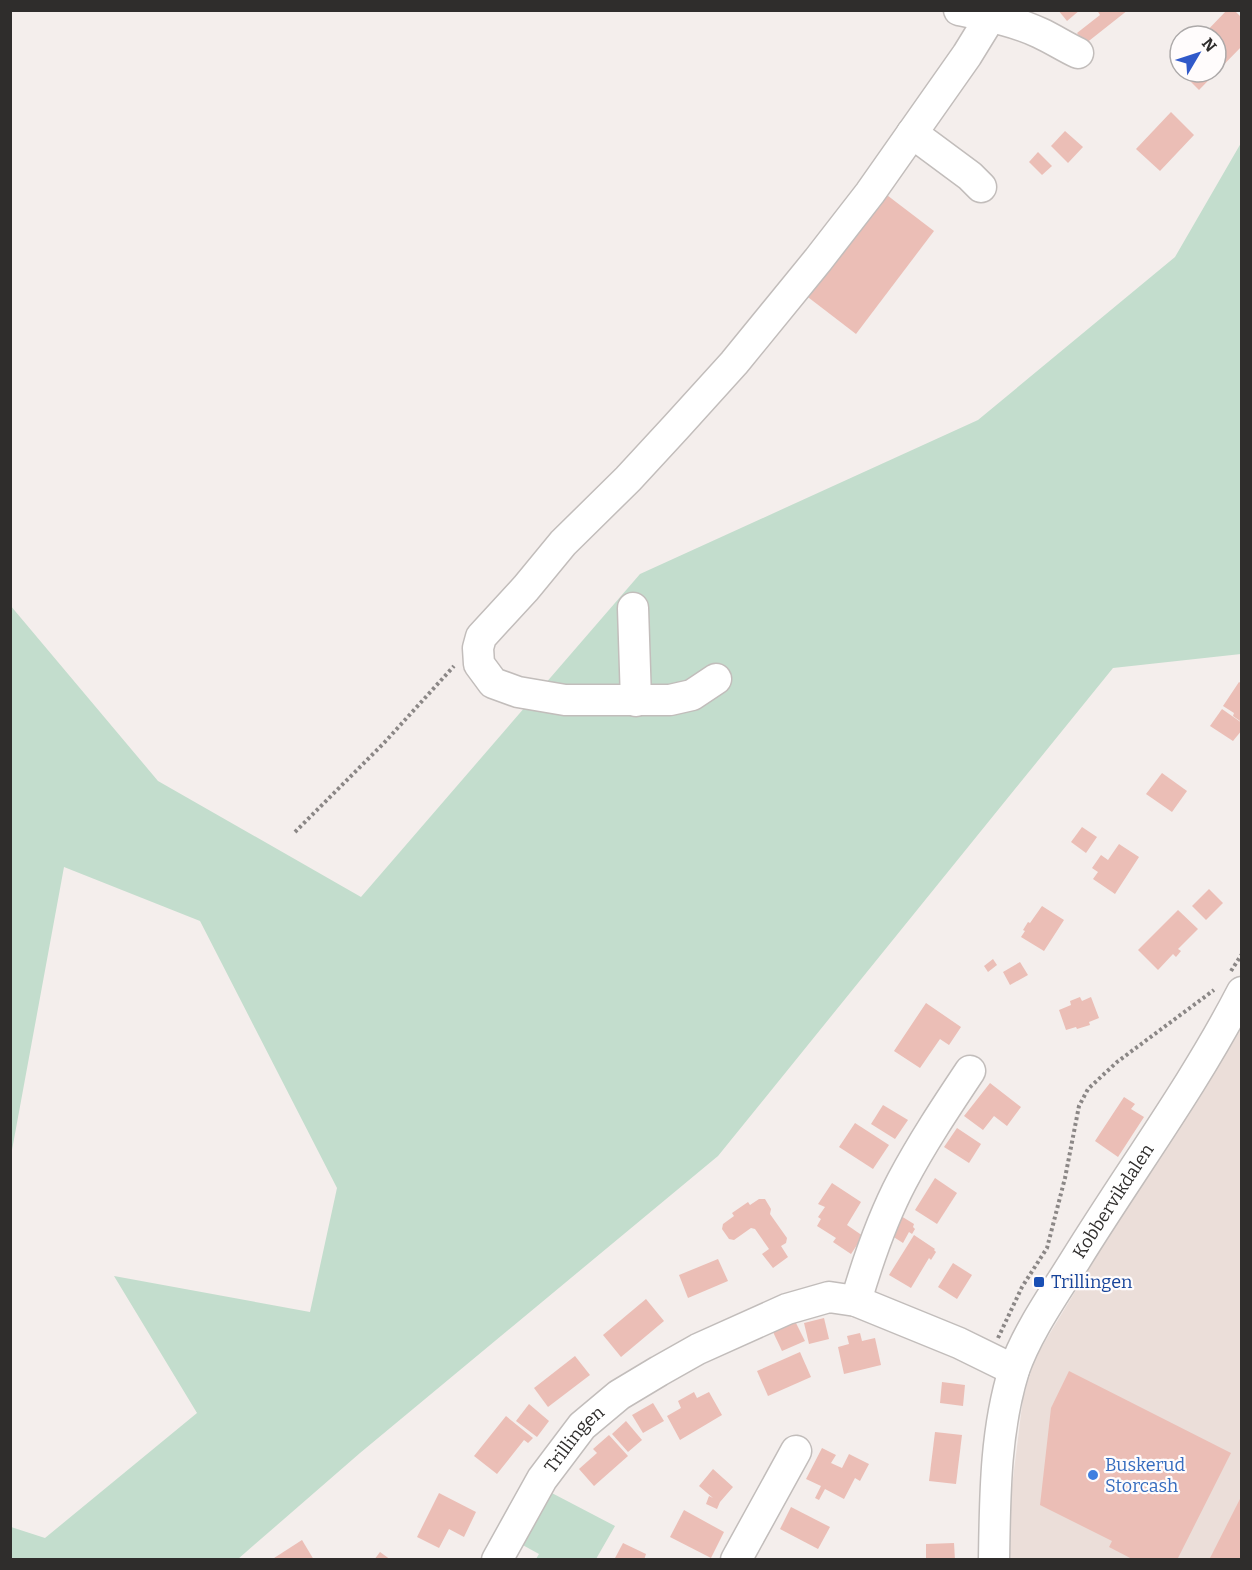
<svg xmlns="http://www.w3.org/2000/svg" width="1252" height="1570" viewBox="0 0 1252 1570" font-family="Bitter,serif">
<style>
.built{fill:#ebded9}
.green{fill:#c3ddcd}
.building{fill:#ebbeb6}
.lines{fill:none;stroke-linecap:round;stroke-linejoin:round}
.minor-casing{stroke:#c2bdbb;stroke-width:33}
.path{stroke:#8b8786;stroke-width:4;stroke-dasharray:3 3;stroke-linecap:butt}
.minor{stroke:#fff;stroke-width:30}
.transit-dot{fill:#1a4fb4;stroke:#fffcfc;stroke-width:2}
.shop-dot{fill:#3f7fe0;stroke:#fffcfc;stroke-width:2}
.labels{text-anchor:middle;stroke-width:4.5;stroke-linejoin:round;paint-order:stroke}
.street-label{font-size:18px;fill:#2f2d2c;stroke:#fffcfc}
.transit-label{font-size:18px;fill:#164399;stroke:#fffcfc;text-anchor:start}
.shop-label{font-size:18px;fill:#366cbe;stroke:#fffcfc;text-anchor:start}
</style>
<rect width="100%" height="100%" fill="#f4eeec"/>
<polygon class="built" points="1241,1017 1241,1559 1006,1560 1005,1543 1023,1398 1035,1358"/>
<g class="green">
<polygon points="1241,143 1241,654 1113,668 718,1156 360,1453 238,1559 11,1559 11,1527 45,1538 197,1413 114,1276 310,1312 337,1188 200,921 64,867 12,1150 11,1148 10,605 158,781 361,897 640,574 978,420 1175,257"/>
<polygon points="548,1491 615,1526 596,1559 536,1559 539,1554 519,1543"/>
</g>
<g class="building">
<polygon points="1058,10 1080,10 1067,21"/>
<polygon points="1097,10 1128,10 1085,44 1077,33 1100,15"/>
<polygon points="1227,10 1234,10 1242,18 1242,46 1199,90 1181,72 1216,72 1216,36 1202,36"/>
<polygon points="1180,59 1180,71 1174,66"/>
<polygon points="1171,112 1194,135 1160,171 1136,149"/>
<polygon points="1065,131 1083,147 1068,163 1051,146"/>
<polygon points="1038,152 1052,166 1042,175 1029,162"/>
<polygon points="879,189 934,231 856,334 800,291"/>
<polygon points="1239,682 1242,684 1240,721 1233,716 1234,713 1223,706"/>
<polygon points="1222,709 1242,723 1242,730 1233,741 1210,726"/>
<polygon points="1162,773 1187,791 1172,812 1146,794"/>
<polygon points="1082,827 1097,837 1086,853 1071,842"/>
<polygon points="1119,844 1139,857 1115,894 1093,879 1098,872 1092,868 1101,855 1108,860"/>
<polygon points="1209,889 1223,903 1206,920 1192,906"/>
<polygon points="1042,906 1064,920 1044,951 1021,937 1025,931 1023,930 1028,922 1030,923"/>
<polygon points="1178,910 1198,929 1178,949 1181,951 1176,957 1173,954 1158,970 1138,950"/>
<polygon points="993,959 997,965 988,972 984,966"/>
<polygon points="1020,962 1028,975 1010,985 1003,972"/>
<polygon points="1080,997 1082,1001 1091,997 1099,1018 1089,1022 1090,1025 1077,1029 1076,1027 1066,1030 1059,1010 1071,1005 1070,1001"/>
<polygon points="926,1003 961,1027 949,1045 940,1039 920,1068 894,1051"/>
<polygon points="990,1083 1021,1107 1007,1126 994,1116 983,1130 964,1116"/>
<polygon points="1124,1097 1135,1104 1131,1109 1144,1117 1118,1157 1095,1141"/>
<polygon points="883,1105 908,1120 895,1139 871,1124"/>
<polygon points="855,1123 889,1145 873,1169 839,1147"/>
<polygon points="957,1128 981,1144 969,1163 944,1147"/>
<polygon points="935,1178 957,1193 937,1224 915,1210"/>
<polygon points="832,1183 861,1202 847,1225 863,1236 851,1254 833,1242 836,1238 817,1226 821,1219 818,1217 825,1207 818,1204"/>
<polygon points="759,1199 765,1199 771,1209 770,1214 787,1238 786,1243 781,1246 788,1257 773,1268 762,1254 769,1249 755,1229 751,1228 734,1240 729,1239 722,1229 723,1224 734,1216 732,1213 748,1202 750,1205"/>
<polygon points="901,1216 914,1224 913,1227 915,1229 912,1234 909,1232 903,1243 889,1234"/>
<polygon points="914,1235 935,1249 934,1250 936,1252 931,1260 929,1258 911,1288 889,1275"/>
<polygon points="718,1259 728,1281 688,1298 679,1275"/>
<polygon points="953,1263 972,1275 957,1299 938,1287"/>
<polygon points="646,1299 664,1321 621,1357 603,1335"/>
<polygon points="824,1318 829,1339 809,1344 804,1323"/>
<polygon points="795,1321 805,1341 782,1351 773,1332"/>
<polygon points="860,1333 862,1341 875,1338 881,1365 844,1374 838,1347 849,1344 847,1336"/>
<polygon points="800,1352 811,1377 768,1396 757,1371"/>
<polygon points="575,1356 590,1375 548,1407 534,1388"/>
<polygon points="1069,1371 1231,1453 1177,1560 1134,1560 1109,1547 1112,1541 1040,1505 1051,1408"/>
<polygon points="942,1382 965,1385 963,1406 940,1403"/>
<polygon points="694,1392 697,1398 709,1392 722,1415 680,1440 667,1416 681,1408 678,1401"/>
<polygon points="653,1403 664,1421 643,1433 632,1415"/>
<polygon points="529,1404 549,1421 537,1437 516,1421"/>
<polygon points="506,1416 533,1438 528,1443 524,1440 497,1474 474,1456"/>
<polygon points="626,1421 642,1440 628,1452 612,1434"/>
<polygon points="935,1432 962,1435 956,1484 929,1481"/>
<polygon points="609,1435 628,1456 594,1486 579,1469 597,1453 593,1449"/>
<polygon points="822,1448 836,1455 831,1463 842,1468 849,1454 869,1464 860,1481 855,1478 844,1499 825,1489 819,1500 815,1498 821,1486 806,1479"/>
<polygon points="713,1469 733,1487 720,1502 717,1509 706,1504 709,1496 713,1498 699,1486"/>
<polygon points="439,1493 476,1512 464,1537 449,1529 439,1548 417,1537"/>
<polygon points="1242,1495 1242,1560 1209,1560"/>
<polygon points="791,1507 830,1527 818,1549 780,1529"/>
<polygon points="684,1510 724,1532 711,1558 670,1537"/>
<polygon points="302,1540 314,1560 271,1560"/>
<polygon points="623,1543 646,1554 644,1560 614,1560"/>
<polygon points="954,1543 955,1560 926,1560 926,1544"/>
<polygon points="380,1552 391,1560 374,1560"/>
</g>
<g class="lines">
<g class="minor-casing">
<g id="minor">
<path d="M 959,10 C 987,16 1015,21 1040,33 C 1053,39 1065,47 1078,53"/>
<polyline points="912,133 970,176 981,187"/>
<polyline points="633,608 636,701"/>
<polyline points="716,679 692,695 670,700 565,700 518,692 493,683 479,664 478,648 481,637 526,588 563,543 628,479 676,427 734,363 818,260 870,193 967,55 991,16"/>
<path d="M 856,1301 C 868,1260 882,1219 902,1181 C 922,1143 946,1107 970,1071"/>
<path id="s1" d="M 497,1560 L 542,1479 L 582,1426 L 619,1395 L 659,1371 L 698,1349 L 787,1309 L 829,1297 L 856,1301 L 959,1343 L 1014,1370"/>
<polyline points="736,1560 796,1451"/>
<path id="s2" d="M 994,1560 C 995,1496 995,1431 1014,1370 C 1027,1332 1055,1293 1076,1259 C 1131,1170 1194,1085 1242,992"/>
</g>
</g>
<g class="path">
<polyline points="295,832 384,743 454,666"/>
<polyline points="1231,971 1242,954"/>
<polyline points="998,1338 1022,1287 1047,1248 1065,1178 1079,1106 1088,1089 1117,1062 1214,990"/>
</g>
<use href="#minor" class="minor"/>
</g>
<rect class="transit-dot" x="1033" y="1276" width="12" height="12" rx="3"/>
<circle class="shop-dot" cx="1093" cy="1475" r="6"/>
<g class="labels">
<g class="street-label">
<text dy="6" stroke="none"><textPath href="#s2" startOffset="388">Kobbervikdalen</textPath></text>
<text dy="6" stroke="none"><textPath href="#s1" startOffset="144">Trillingen</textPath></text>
</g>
<g class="transit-label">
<text x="1051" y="1288">Trillingen</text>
</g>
<g class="shop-label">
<text x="1105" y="1471">Buskerud<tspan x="1105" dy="21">Storcash</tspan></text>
</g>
</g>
<rect width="1252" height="1570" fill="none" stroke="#2f2d2c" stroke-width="24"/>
<g transform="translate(1198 54) rotate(51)"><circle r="28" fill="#fffcfc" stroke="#aca9a9" stroke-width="1.5"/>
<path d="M0-4.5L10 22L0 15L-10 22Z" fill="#3059c9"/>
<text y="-9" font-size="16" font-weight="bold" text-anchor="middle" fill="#2f2d2c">N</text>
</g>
</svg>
